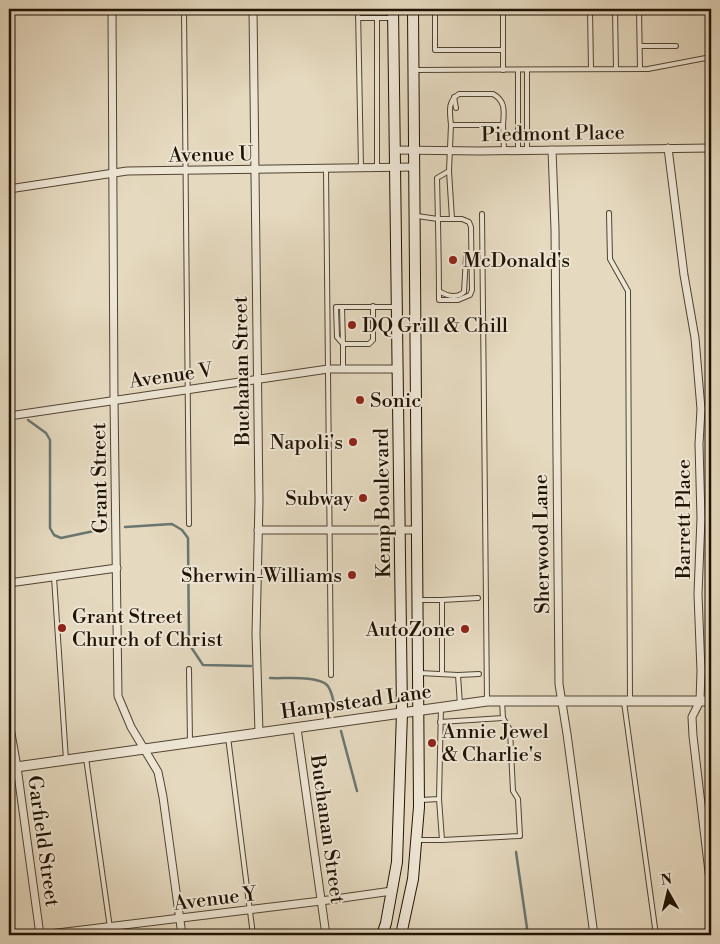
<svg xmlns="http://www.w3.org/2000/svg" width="720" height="944" viewBox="0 0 720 944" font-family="'Libre Bodoni',serif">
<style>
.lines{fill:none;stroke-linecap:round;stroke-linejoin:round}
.stream{stroke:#697671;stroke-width:2.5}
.service-casing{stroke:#514432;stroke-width:6}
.minor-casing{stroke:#514432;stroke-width:9}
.tertiary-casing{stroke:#514432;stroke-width:11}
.secondary-casing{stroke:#201303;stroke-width:12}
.service{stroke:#eee6d5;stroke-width:4}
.minor{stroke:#eee6d5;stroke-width:7}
.tertiary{stroke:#eee6d5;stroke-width:9}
.secondary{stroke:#eee6d5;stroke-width:10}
.poi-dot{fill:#8f2418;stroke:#eee6d5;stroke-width:2}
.labels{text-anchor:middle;stroke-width:4;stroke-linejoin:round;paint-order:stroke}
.street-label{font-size:20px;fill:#201303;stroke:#eee6d5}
.poi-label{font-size:20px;fill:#201303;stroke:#eee6d5;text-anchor:start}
</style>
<rect width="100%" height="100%" fill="#e5d9bf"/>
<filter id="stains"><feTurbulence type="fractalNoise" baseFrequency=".004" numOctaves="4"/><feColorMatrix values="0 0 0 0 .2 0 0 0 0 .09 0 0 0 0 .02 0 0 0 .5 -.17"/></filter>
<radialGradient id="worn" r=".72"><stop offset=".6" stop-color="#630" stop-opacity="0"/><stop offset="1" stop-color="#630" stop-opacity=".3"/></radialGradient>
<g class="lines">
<g class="stream">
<polyline points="28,420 46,433 50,440 50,528 54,535 61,538 108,528"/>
<polyline points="125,527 172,524 182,530 188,538 189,644 203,665 251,666"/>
<path d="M 270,678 C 284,679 317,675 327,685 C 332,690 333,701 335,707"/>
<polyline points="341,731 357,791"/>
<polyline points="516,852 528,935"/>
</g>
<g class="service-casing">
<g id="service">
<polyline points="184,9 189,524"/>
<polyline points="358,9 361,168"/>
<polyline points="435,9 435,50 503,50"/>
<polyline points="590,9 591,69"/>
<polyline points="615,9 616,69"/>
<polyline points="639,9 640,69"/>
<polyline points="358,18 393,18"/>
<polyline points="640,46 676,46"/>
<polyline points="415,70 648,69 711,57"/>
<polyline points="503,70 503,9"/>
<polyline points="518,70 518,150"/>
<polyline points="454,97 456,108"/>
<path d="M 451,125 C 450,113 447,101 459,94 L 493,94 C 506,101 504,112 503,125"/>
<polyline points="527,150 527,70"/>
<polyline points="377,168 377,18"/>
<polyline points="326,169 331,675"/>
<polyline points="609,213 610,259 628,291 630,700"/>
<polyline points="482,214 487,701"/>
<path d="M 417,216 L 438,219 L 462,219 L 469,222 L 471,227 L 472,290 L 470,295 L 458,300 L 439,300 C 439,260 438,219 437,178 L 449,171"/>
<polyline points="452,219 449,171 451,125 503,125 504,150"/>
<path d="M 439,291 C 447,296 456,299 464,292 L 466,257 L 471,252"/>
<polyline points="342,307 343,344 369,344 373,340 373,306"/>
<polyline points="343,369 343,344 337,337 336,307 395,307"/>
<polyline points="54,577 66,760"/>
<polyline points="418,600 442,600 442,673"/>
<polyline points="442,600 478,598"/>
<polyline points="189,669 190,743"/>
<polyline points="420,673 458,675 460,705"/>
<polyline points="458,675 479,674"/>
<polyline points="624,702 656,935"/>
<polyline points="440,722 503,718 502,701"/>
<polyline points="228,737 253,935"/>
<polyline points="86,758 111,935"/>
<polyline points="421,800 439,799 441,707"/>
<polyline points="418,840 442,840 439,799"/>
<polyline points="442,840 520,836 518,799 513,791 510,730 503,718"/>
</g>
</g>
<g class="minor-casing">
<g id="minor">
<polyline points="112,9 114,400 118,696 131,727 158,772 163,797 182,935"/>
<polyline points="253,9 259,501 256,634 259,733"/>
<polyline points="668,148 684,275 695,338 701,409 699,444 701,518 698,594 701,671 700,701 692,717 693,736 711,889"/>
<polyline points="395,150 480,151 711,148"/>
<polyline points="552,150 555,229 559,684 567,734 594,935"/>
<polyline points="9,189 127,171 414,167"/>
<polyline points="9,416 328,369 398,369"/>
<polyline points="258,530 417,530"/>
<polyline points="9,583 117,568"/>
<polyline points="9,722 17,767 40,935"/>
<polyline points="297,728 326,935"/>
<polyline points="41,935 321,901 392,891"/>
</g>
</g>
<g class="tertiary-casing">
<polyline id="tertiary" points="9,768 487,701 711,701"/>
</g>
<g class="secondary-casing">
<g id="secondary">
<polyline points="382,935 386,923 397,862 402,713 393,9"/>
<polyline points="401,935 413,879 419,807 413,9"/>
</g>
</g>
<use href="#service" class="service"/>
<use href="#minor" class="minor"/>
<use href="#tertiary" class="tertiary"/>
<use href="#secondary" class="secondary"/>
</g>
<g class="poi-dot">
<circle cx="453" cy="260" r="5"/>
<circle cx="352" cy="325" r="5"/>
<circle cx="360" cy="400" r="5"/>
<circle cx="353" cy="442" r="5"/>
<circle cx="363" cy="498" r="5"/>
<circle cx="352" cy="575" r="5"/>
<circle cx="62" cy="628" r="5"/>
<circle cx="465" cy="629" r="5"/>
<circle cx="432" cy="743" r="5"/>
</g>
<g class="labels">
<g class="street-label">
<text transform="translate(553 133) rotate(-1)" y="7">Piedmont Place</text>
<text transform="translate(211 154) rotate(-1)" y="7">Avenue U</text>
<text transform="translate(241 371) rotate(-91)" y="7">Buchanan Street</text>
<text transform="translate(171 375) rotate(-8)" y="7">Avenue V</text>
<text transform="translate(99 478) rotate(-91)" y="7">Grant Street</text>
<text transform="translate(382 503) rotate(-91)" y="7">Kemp Boulevard</text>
<text transform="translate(683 519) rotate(-90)" y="7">Barrett Place</text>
<text transform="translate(541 544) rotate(-91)" y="7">Sherwood Lane</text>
<text transform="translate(356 701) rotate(-8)" y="7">Hampstead Lane</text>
<text transform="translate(328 829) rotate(82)" y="7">Buchanan Street</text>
<text transform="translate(44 841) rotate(82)" y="7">Garfield Street</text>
<text transform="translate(215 898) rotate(-7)" y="7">Avenue Y</text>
</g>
<g class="poi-label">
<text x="463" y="267">McDonald's</text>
<text x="362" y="332">DQ Grill &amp; Chill</text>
<text x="370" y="407">Sonic</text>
<text x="343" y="449" text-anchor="end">Napoli's</text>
<text x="353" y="505" text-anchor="end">Subway</text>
<text x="342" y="582" text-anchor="end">Sherwin-Williams</text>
<text x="72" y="623">Grant Street<tspan x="72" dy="23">Church of Christ</tspan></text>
<text x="455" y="636" text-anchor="end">AutoZone</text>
<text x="442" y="738">Annie Jewel<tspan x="442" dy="23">&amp; Charlie's</tspan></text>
</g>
</g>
<rect width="720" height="944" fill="none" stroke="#e5d9bf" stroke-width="30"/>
<rect x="10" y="10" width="700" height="924" fill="none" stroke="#201303" stroke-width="2.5"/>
<rect x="15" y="15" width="690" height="914" fill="none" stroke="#201303"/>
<g transform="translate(668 892) rotate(352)" stroke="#eee6d5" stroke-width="4" paint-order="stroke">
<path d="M0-4L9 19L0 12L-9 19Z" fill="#201303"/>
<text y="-8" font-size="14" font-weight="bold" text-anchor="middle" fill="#201303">N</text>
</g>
<rect width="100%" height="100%" filter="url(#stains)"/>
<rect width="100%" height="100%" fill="url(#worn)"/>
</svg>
